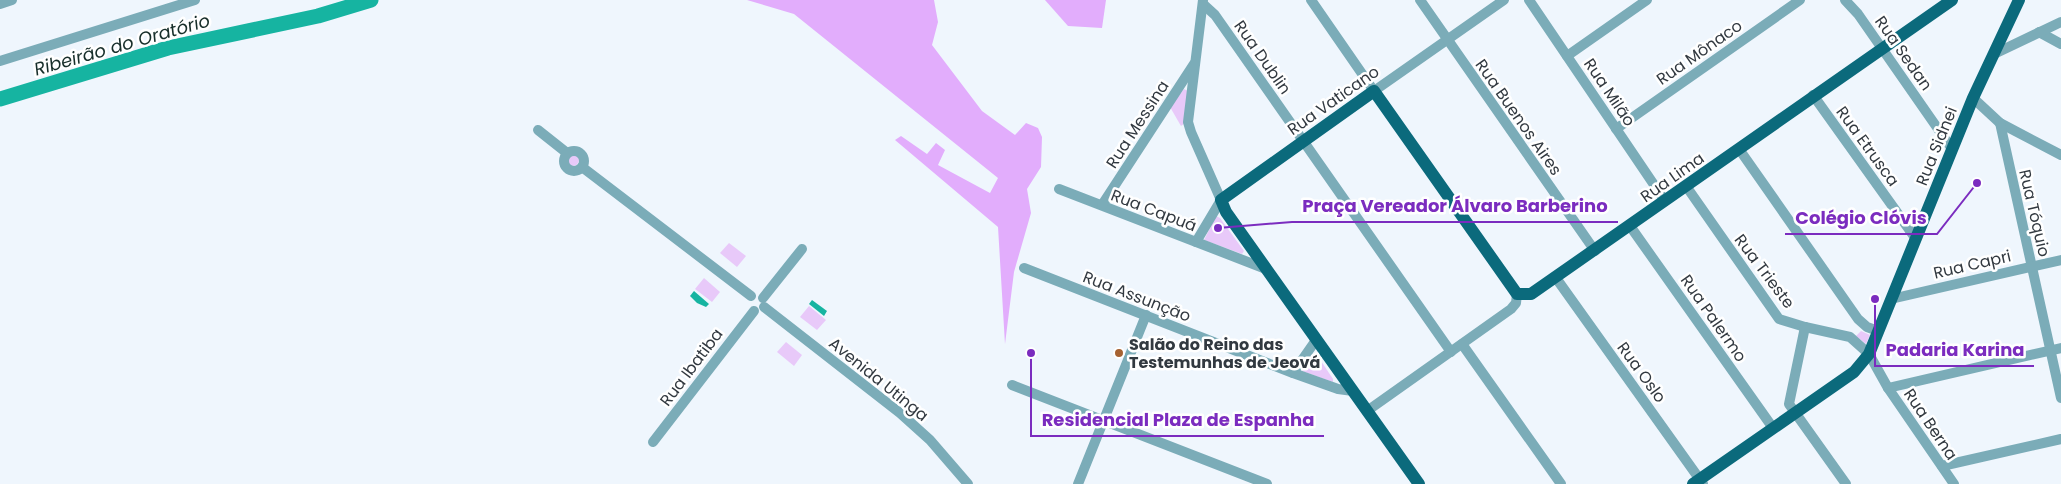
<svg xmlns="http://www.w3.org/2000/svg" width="2061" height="484" viewBox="0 0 2061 484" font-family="Poppins,sans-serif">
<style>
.green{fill:#e8c9f9}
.forest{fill:#e2adfc}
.water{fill:#16b4a1}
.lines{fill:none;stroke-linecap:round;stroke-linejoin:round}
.river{stroke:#16b4a1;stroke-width:15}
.minor{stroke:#7bacb8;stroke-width:10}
.major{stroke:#0b6a7c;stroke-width:12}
.poi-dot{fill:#a66232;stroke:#fff;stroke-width:2}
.labels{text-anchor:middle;stroke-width:5;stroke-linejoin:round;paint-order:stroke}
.street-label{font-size:16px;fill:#323940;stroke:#fff}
.poi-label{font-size:16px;font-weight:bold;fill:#323940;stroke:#fff;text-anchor:start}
.water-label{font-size:18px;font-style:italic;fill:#172e2a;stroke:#fff}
.leader{fill:none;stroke:#7b2cbf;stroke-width:2}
.callout-dot{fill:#7b2cbf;stroke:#fff;stroke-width:2}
.callout-label{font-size:18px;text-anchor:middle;font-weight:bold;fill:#7b2cbf;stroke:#fff;stroke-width:5;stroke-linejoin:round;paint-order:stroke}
</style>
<rect width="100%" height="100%" fill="#eff6fd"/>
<g class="green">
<polygon points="1184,89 1188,91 1185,123 1181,126 1170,107"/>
<circle cx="573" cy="160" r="6"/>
<polygon points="1216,216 1220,218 1244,251 1242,254 1204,240"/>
<polygon points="729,243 746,256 737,267 720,253"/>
<polygon points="704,278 720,292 712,302 695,289"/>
<polygon points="809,306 826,320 817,330 800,317"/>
<polygon points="1861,331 1870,335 1866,344 1856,336"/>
<polygon points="786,342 802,355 794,366 777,352"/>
<polygon points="1312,355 1319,358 1333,379 1333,382 1302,371 1309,356"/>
</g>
<g class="forest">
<polygon points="747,0 934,0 938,22 932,45 982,111 1015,135 1026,123 1038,128 1042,137 1041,167 1027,189 1031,213 1014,272 1005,344 998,227 895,140 901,136 927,154 936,143 945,150 938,165 990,193 998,178 794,14"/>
<polygon points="1045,0 1106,0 1102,28 1068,26"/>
</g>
<g class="water">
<polygon points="694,291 709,304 706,307 697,303 690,296"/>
<polygon points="812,300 827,311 824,316 809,304"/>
</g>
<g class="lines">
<polyline class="river" points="0,99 168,48 318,16 371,0"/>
<g class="minor">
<polyline points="1311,0 1374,91 1504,0"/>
<polyline points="1420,0 1595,251"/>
<polyline points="1529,0 1665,201"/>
<polyline points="1845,0 1858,14 1952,149"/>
<polyline points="0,4 12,0"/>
<polyline points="1203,4 1215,15 1451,352"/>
<polyline points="2039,32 2061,44"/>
<polyline points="1994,54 2061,22"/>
<polyline points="1567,56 1647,0"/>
<polyline points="0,61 195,0"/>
<polyline points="1813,95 1916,239"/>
<polyline points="1973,98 2000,123 2061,155"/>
<polyline points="2000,123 2061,398"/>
<polyline points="1616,129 1800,0"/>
<polyline points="538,130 567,153"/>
<polyline points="1739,149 1858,319 1867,327 1878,331"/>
<circle cx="574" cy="161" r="10"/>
<polyline points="582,167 751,296"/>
<polyline points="1686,186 1779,319 1805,327 1850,337 1869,354 1888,388 1954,484"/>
<polyline points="1059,189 1266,269"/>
<polyline points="1102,205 1194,64"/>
<polyline points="1630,226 1773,428"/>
<polyline points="1196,242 1221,200 1191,132 1188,122 1203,0"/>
<polyline points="1024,268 1293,373 1338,389 1353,391"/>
<polyline points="1556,278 1703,484"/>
<polyline points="763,298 802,249"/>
<polyline points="1891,299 2061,260"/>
<polyline points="764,307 900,413 930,440 968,484"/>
<polyline points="1805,327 1789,404 1846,484"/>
<polyline points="1462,344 1561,484"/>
<polyline points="1293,373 1316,340"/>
<polyline points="1012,385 1267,484"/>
<polyline points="1888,388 2061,348"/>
<polyline points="1367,411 1511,309 1516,303 1517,294"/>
<polyline points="653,442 754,311"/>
<polyline points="1942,466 2061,439"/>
<polyline points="1078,484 1146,315"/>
</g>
<g class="major">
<polyline points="1419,484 1226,212 1221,200 1374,91 1517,294 1531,294 1952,0"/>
<polyline points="1693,484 1854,372 1869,354 1973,98 2019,0"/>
</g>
</g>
<circle class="poi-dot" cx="1119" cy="353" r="5"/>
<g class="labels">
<g class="street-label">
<text transform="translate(1699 52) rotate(-35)" y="6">Rua Mônaco</text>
<text transform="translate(1904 53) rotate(55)" y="6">Rua Sedan</text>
<text transform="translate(1263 57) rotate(55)" y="6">Rua Dublin</text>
<text transform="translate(1610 92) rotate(56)" y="6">Rua Milão</text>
<text transform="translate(1333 100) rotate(-35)" y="6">Rua Vaticano</text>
<text transform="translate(1519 117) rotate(55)" y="6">Rua Buenos Aires</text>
<text transform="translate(1137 124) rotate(-57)" y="6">Rua Messina</text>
<text transform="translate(1868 146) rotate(54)" y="6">Rua Etrusca</text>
<text transform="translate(1936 146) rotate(-68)" y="6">Rua Sidnei</text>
<text transform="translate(1672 177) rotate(-35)" y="6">Rua Lima</text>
<text transform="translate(1154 210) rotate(21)" y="6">Rua Capuá</text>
<text transform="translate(2035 213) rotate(77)" y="6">Rua Tóquio</text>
<text transform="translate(1972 264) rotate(-13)" y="6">Rua Capri</text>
<text transform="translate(1765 271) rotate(53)" y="6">Rua Trieste</text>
<text transform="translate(1137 296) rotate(21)" y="6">Rua Assunção</text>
<text transform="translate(1714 318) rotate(55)" y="6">Rua Palermo</text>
<text transform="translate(691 367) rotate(-53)" y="6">Rua Ibatiba</text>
<text transform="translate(1642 372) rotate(54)" y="6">Rua Oslo</text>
<text transform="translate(879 379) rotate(39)" y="6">Avenida Utinga</text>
<text transform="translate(1931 424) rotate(56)" y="6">Rua Berna</text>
</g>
<g class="poi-label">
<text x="1129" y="350">Salão do Reino das<tspan x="1129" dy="18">Testemunhas de Jeová</tspan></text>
</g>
<g class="water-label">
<text transform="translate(122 45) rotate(-16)" y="6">Ribeirão do Oratório</text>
</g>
</g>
<path class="leader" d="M1218 228L1292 222H1618M1977 183L1937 234H1785M1875 299L1875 366H2034M1031 353L1031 436H1324"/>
<g class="callout-dot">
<circle cx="1218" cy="228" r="5"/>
<circle cx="1977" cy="183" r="5"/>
<circle cx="1875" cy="299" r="5"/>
<circle cx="1031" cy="353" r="5"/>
</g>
<g class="callout-label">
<text x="1455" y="212">Praça Vereador Álvaro Barberino</text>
<text x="1861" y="224">Colégio Clóvis</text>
<text x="1955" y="356">Padaria Karina</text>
<text x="1178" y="426">Residencial Plaza de Espanha</text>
</g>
</svg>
